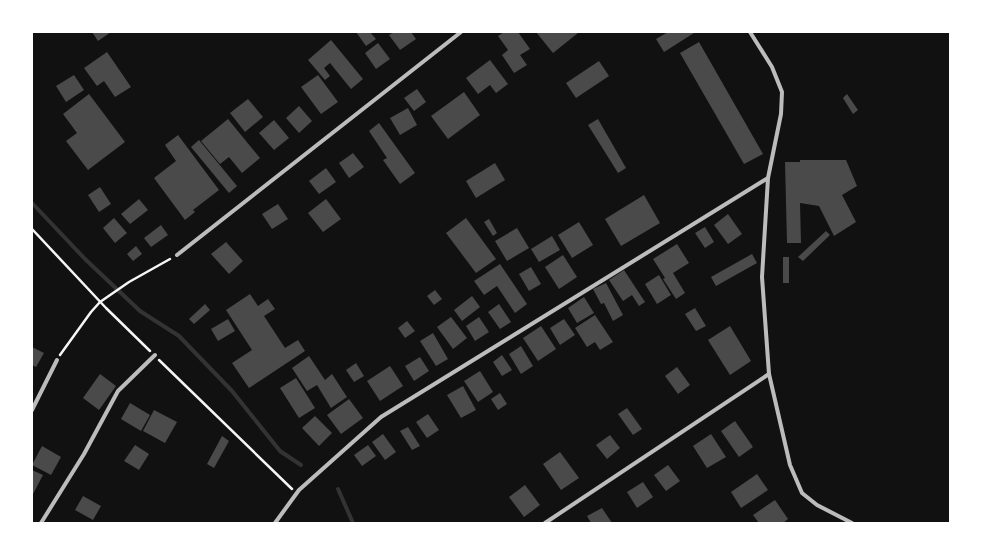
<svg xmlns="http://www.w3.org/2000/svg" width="982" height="555" viewBox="0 0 982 555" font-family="'Fira Sans',sans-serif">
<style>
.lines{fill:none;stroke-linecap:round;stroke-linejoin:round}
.stream{stroke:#333;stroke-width:4}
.building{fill:#4a4a4a}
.path{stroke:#f5f5f5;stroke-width:2.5}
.minor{stroke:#bcbcbc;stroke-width:4}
</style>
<rect width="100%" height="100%" fill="#111"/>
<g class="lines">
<g class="stream">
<polyline points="32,203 85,259 140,311 179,336 232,391 280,451 301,465"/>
<polyline points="338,489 353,523"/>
</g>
</g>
<g class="building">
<polygon points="92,32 111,32 98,41"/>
<polygon points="356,32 370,32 376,39 366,46"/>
<polygon points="394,32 411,32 416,39 400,50 389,35"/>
<polygon points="504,32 518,32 530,49 520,55 527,65 514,73 502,55 508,50 498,36"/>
<polygon points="536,32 577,32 578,33 553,53"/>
<polygon points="668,32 693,32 694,33 664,52 656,39"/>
<polygon points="331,40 363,79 351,89 330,63 324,68 330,76 325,80 308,60"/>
<polygon points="699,42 763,154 744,164 680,53"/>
<polygon points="378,43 390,59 376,69 365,53"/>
<polygon points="107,52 131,87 115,97 104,81 97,86 84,68"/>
<polygon points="490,60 508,84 496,93 490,85 478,94 466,78"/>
<polygon points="599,61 609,76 576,98 566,83"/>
<polygon points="74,75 84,90 66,102 56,86"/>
<polygon points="318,75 338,102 321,114 301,87"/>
<polygon points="417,89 426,102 414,111 404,98"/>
<polygon points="464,92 480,115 448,139 431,116"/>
<polygon points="89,94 125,142 88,170 66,141 77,133 63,114"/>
<polygon points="847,94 858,110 853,114 843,98"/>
<polygon points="248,99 263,117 245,132 230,113"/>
<polygon points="299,106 312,121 299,133 286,118"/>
<polygon points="408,108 417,125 400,135 390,118"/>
<polygon points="228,119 260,158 242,173 229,157 220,164 201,141"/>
<polygon points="598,119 626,168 618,173 588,125"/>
<polygon points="274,120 289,138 274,150 259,133"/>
<polygon points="379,123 415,173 400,184 383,160 387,158 369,131"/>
<polygon points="178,135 219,190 193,210 195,212 185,220 154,178 176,161 165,145"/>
<polygon points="199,140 237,186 229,193 191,147"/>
<polygon points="353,153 364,167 349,178 339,163"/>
<polygon points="800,160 846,160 857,186 842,195 856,222 834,236 819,206 800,203 801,243 787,243 785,162 800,162"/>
<polygon points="495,163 505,180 476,198 466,181"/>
<polygon points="326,168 336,182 319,194 309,181"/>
<polygon points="100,187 111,204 99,212 88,195"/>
<polygon points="644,195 660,223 621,246 605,219"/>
<polygon points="139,199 148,210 130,224 121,214"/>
<polygon points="326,199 341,219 323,232 308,213"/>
<polygon points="278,204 288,219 272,229 262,214"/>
<polygon points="728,214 742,234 728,244 714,225"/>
<polygon points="114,218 127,233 115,243 103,228"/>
<polygon points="466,218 496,259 476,273 446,233"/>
<polygon points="489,219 497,233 493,236 484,222"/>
<polygon points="579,222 593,245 572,258 558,235"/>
<polygon points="161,225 168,235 151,247 144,238"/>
<polygon points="705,227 714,242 705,248 695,233"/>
<polygon points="517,228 529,248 507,261 495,241"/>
<polygon points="826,231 830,235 803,261 798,257"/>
<polygon points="552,236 560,250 539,262 531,249"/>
<polygon points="226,242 243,261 229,274 211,254"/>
<polygon points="677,244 689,263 673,273 685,293 676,299 663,279 665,278 653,259"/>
<polygon points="136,246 142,254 133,261 127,254"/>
<polygon points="752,254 757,263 716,286 711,277"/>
<polygon points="563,255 577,277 559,289 545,267"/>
<rect x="783" y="257" width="6" height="26"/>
<polygon points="500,264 527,304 515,313 497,286 484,295 474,281"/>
<polygon points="531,267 541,284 529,291 519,274"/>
<polygon points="624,270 645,302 639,306 632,295 623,301 609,280"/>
<polygon points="659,275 671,295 657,304 645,284"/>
<polygon points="606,283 623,315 613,321 604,303 601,304 593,289"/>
<polygon points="435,290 442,299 434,305 427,296"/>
<polygon points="250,294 258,306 268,299 275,309 264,316 285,348 298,340 305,351 249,388 232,363 252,350 226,310"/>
<polygon points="472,296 480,307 462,321 454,310"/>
<polygon points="584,297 594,313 577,323 568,308"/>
<polygon points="205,304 210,310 194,324 189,319"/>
<polygon points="499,304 511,322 500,329 488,312"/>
<polygon points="695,308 706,326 696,331 685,314"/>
<polygon points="595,315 613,342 600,350 595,342 587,347 575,328"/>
<polygon points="451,317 467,338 453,349 437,327"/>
<polygon points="479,317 489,332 475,341 466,326"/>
<polygon points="228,319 235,331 218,341 211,329"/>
<polygon points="564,319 575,335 560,345 550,328"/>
<polygon points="407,321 415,331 405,338 398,328"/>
<polygon points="541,326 556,349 538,361 523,338"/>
<polygon points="730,326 751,361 730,375 708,340"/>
<polygon points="433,333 448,359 436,366 420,341"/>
<polygon points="521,346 533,366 521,374 509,354"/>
<polygon points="32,347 44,353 36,367 32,365"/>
<polygon points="502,355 512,370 502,376 493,362"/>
<polygon points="309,356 325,380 332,374 347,397 331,408 317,385 307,391 292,368"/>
<polygon points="420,357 429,371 414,381 405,366"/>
<polygon points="356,363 364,376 354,382 346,370"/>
<polygon points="390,366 403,386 380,401 367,381"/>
<polygon points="677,367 690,385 678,394 665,376"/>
<polygon points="480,371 493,392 478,402 464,381"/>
<polygon points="100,374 116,386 99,410 83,398"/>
<polygon points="296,378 315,408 299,418 280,388"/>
<polygon points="463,386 476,410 461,418 447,395"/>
<polygon points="500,393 507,404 498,410 491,399"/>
<polygon points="349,399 363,418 341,434 327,415"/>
<polygon points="130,403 150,415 141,431 121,419"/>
<polygon points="627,408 642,429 633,435 618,414"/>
<polygon points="154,410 177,422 165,443 143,431"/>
<polygon points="428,414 439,430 427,438 416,422"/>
<polygon points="315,416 332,433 319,446 302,428"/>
<polygon points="735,421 753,447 739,457 721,431"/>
<polygon points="408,427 420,446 412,450 400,431"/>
<polygon points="383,434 396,452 385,460 372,442"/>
<polygon points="711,434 726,457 707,468 693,446"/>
<polygon points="610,435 620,448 607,459 596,445"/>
<polygon points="222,436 229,441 214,468 207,464"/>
<polygon points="135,445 149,454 139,470 124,461"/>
<polygon points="368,445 376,456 362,466 354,455"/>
<polygon points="42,446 61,457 51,475 32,465"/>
<polygon points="560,452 579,478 561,490 543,464"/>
<polygon points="668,465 680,481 666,491 654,475"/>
<polygon points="32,470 43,475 32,496"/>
<polygon points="757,474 768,490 741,508 731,492"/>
<polygon points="643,482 653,497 637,508 627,492"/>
<polygon points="525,485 540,505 524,517 509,497"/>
<polygon points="83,496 101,506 93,520 75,510"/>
<polygon points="775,500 788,519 783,523 759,523 753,515"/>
<polygon points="602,508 612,523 591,523 587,516"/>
</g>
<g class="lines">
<g class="path">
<polyline points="32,229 106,308 150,351"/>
<polyline points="60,355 91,312 100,302 129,282 170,259"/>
<polyline points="159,360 292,489"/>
</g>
<g class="minor">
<polyline points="750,32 772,67 782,92 781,114 768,178 762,277 769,374 790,465 802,493 817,505 852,523"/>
<polyline points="177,255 461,32"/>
<polyline points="32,410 57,360"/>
<polyline points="41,523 84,454 118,391 155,355"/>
<polyline points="275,523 299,490 381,417 768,178"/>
<polyline points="545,523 769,374"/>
</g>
</g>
<rect width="982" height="555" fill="none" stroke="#ffffff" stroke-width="66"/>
</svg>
